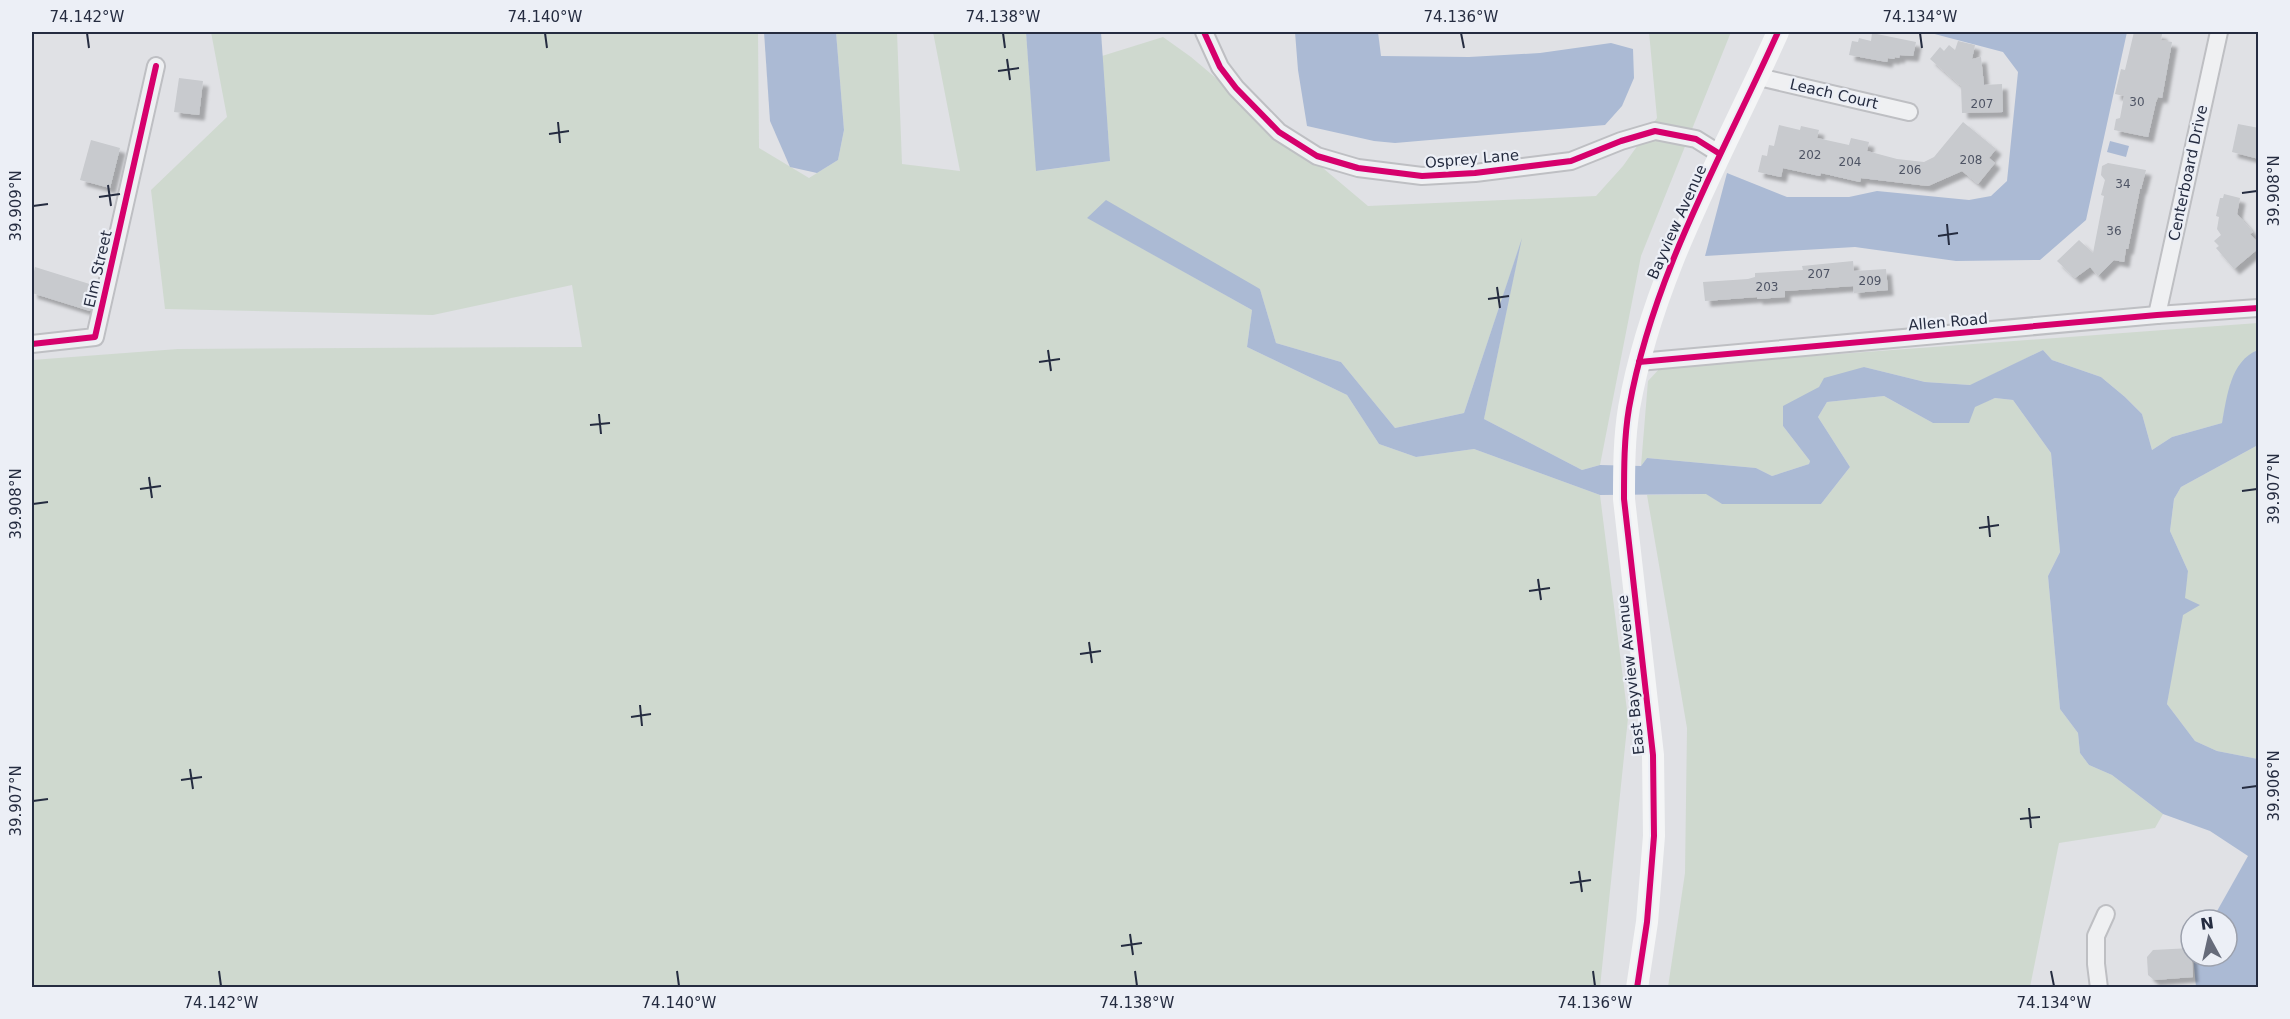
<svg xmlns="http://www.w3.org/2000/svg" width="2290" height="1019" viewBox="0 0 2290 1019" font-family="'DejaVu Sans',sans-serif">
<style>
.green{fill:#cfd9cf}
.water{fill:#abbad4}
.building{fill:#c8cace;filter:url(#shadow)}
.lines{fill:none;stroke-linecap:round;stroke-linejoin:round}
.minor-casing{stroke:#bebfc3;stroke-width:20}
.minor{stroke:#eff0f2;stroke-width:16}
.secondary{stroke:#f4f5f6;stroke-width:22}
.cycleway-casing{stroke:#eceff6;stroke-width:10}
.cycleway{stroke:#d6006c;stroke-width:6}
.ticks{fill:none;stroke:#252c40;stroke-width:2}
.labels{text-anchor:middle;stroke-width:4.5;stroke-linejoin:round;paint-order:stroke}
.number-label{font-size:12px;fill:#4e5464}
.street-label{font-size:15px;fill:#252c40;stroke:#eceff6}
.neatline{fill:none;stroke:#252c40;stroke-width:2}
.ticks-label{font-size:15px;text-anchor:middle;fill:#252c40}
</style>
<defs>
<filter id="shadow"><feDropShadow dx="5.5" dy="5.5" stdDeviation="1.5" flood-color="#0004"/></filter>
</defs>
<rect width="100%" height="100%" fill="#e0e1e5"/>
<g class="green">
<polygon points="211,32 758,32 759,148 809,178 838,160 844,130 836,32 897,32 902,164 960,171 933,32 1026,32 1037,171 1110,161 1102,56 1163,37 1191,57 1368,206 1596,196 1623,166 1657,118 1649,32 1731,32 1641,256 1600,465 1582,470 1484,419 1520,245 1464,413 1395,428 1341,362 1276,343 1260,289 1088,218 1252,310 1247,347 1347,395 1379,444 1416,457 1474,449 1600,495 1628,718 1600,987 32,988 32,360 178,349 582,347 572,285 433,315 165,309 151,190 227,117"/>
<polygon points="2258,323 2258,350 2255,351 2231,382 2222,423 2172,437 2152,450 2142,414 2125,397 2101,377 2052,360 2043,350 1971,385 1925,382 1864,367 1819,387 1783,426 1810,461 1809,464 1772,476 1756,468 1647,458 1641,466 1648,381 1661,367"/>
<polygon points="1884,396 1933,423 1995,398 2013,400 2051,453 2060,552 2048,576 2060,709 2078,733 2080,753 2089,765 2112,775 2163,814 2155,828 2059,843 2030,987 1668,987 1685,873 1687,728 1647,495 1707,494 1722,504 1821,504 1850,467 1818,417 1827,402"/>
<polygon points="2258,445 2258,759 2217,751 2195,741 2167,704 2188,571 2170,531 2174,499 2181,487"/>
</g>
<g class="water">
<polygon points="764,32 836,32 844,130 838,160 817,173 790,167 770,121"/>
<polygon points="1026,32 1101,32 1110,161 1036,171"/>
<polygon points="1295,32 1378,32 1381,56 1469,57 1540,53 1611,43 1633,49 1634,78 1622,106 1605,125 1395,143 1374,141 1307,126 1298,70"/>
<polygon points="1927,32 2127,32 2086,220 2040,260 1956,261 1855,247 1705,256 1727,173 1787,197 1849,197 1877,191 1969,200 1991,196 2007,181 2018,72 2003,52"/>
<polygon points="2110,141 2129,146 2126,157 2107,152"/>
<path d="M 1106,200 L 1260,289 L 1276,343 L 1341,362 L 1395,428 L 1464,413 L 1522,238 L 1484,419 L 1582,470 L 1600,465 L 1641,466 L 1647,458 L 1756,468 L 1772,476 L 1809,464 L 1810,461 L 1783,426 L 1783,406 L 1819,387 L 1824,378 L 1864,367 L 1925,382 L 1970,385 L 2043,350 L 2052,360 L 2101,377 L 2125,397 L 2142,414 L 2152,450 L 2172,437 L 2222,423 C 2227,397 2230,361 2258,350 L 2258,445 L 2181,487 L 2174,499 L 2170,531 L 2188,571 L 2185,598 L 2200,605 L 2183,615 L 2167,704 L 2195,741 L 2217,751 L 2258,759 L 2258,987 L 2196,987 L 2193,956 L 2227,956 L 2227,920 L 2212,920 L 2248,856 L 2210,831 L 2163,814 L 2112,775 L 2089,765 L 2080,753 L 2078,733 L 2060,709 L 2048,576 L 2060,552 L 2051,453 L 2013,400 L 1995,398 L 1975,407 L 1969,423 L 1933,423 L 1884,396 L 1827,402 L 1818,417 L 1850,467 L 1821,504 L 1722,504 L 1706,494 L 1600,495 L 1474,449 L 1416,457 L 1379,444 L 1347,395 L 1247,347 L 1252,310 L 1087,218 Z"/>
</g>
<g class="building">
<polygon points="2134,32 2150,32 2162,34 2161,40 2172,42 2162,98 2158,97 2156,102 2148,137 2114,130 2116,119 2120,118 2124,96 2115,94 2121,69 2125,70"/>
<polygon points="1872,33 1916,42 1913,56 1900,55 1899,58 1895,57 1894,59 1888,58 1887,62 1849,55 1852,41 1858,42 1859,38 1871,41"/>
<polygon points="1958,41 1975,45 1972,59 1981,57 1984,85 2002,84 2003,112 1962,113 1961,86 1930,59 1940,47 1944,51 1949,45 1955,50"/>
<polygon points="179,78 203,81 199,115 174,112"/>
<polygon points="1963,122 1996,149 1989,158 1995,163 1978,184 1962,171 1928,186 1861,178 1860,182 1821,173 1820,176 1783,168 1781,177 1758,172 1762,155 1767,156 1769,145 1774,146 1779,125 1800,130 1801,126 1819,130 1817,138 1849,145 1851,138 1869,142 1867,151 1897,159 1924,162 1934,157"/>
<polygon points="2238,124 2259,128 2259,159 2232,152"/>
<polygon points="91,140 120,148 110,188 80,180"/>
<polygon points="2108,163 2146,170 2141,189 2140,189 2128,249 2126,249 2124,262 2114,260 2098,276 2090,267 2075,278 2057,261 2079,240 2093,253 2104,196 2101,195 2105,180 2101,175 2102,166"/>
<polygon points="2224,194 2240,198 2237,214 2253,232 2250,234 2259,244 2259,248 2234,269 2216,248 2219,246 2214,241 2221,235 2217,229 2219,217 2216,216 2220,198 2223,198"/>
<polygon points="1853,261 1854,271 1886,269 1888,290 1854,293 1853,286 1785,291 1785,297 1757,299 1757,297 1705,301 1703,282 1748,279 1755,277 1755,273 1803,270 1802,266"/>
<polygon points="35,267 96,286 90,311 32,293 32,280"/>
<polygon points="2191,948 2193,977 2154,980 2148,975 2147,957 2153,950"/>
</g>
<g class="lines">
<g class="minor-casing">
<g id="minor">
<polyline points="1204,32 1220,67 1236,88 1279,132 1317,156 1358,168 1422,176 1475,173 1571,161 1621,141 1655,131 1696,139 1720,154"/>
<polyline points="1759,77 1909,112"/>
<polyline points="2157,315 2219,32"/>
<polyline points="32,344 95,337 156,66"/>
<polyline points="1639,362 2157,315 2258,308"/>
<polyline points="2099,988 2096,964 2096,936 2106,914"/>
</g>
</g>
<use href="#minor" class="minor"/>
<path class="secondary" d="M 1637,988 L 1647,922 L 1654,836 L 1653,755 L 1624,499 C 1624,469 1624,438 1629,408 C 1653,273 1723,155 1778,32"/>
<g class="cycleway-casing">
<g id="cycleway">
<polyline points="1204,32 1220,67 1236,88 1279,132 1317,156 1358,168 1422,176 1475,173 1571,161 1621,141 1655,131 1696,139 1720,154"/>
<polyline points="32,344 95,337 156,66"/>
<polyline points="1639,362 2157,315 2258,308"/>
<path d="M 1637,988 L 1647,922 L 1654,836 L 1653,755 L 1624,499 C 1624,469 1624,438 1629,408 C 1653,273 1723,155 1778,32"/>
</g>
</g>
<use href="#cycleway" class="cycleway"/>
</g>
<path class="ticks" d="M 87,33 L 89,48M 545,33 L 547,48M 1003,33 L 1005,48M 1461,33 L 1464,48M 1920,33 L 1922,48M 1007,59 L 1010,80M 998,71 L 1019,68M 558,122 L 560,143M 549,134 L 569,131M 108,185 L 111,206M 2242,193 L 2257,191M 99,197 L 120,194M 33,206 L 48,204M 1947,224 L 1949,245M 1938,236 L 1958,233M 1497,287 L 1500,308M 1488,299 L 1509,296M 1048,350 L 1051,371M 1039,362 L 1060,359M 599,414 L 601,434M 590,425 L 610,423M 149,477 L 152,498M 140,489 L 161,486M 2242,491 L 2257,489M 33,504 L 48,502M 1988,516 L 1990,537M 1979,528 L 1999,525M 1538,579 L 1541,600M 1529,591 L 1550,588M 1089,642 L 1092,663M 1080,654 L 1101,651M 640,705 L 642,726M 631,717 L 651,714M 190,769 L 193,789M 181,780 L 202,777M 2242,788 L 2257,786M 33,801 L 48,799M 2029,808 L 2031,828M 2020,819 L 2040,817M 1579,871 L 1582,892M 1570,883 L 1591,880M 1130,934 L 1133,955M 1121,946 L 1142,943M 219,971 L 221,986M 677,971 L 679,986M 1135,971 L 1137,986M 1593,971 L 1595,986M 2051,971 L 2054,986"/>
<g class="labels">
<g class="number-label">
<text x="2137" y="106">30</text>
<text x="1982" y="108">207</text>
<text x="1810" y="159">202</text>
<text x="1971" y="164">208</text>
<text x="1850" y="166">204</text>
<text x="1910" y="174">206</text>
<text x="2123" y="188">34</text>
<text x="2114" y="235">36</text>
<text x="1819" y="278">207</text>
<text x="1870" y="285">209</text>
<text x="1767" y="291">203</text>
</g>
<g class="street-label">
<text transform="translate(1834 94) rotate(13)" y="5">Leach Court</text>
<text transform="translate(1472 159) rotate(-5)" y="5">Osprey Lane</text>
<text transform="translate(2188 173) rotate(-78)" y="5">Centerboard Drive</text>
<text transform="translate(1677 222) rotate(-66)" y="5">Bayview Avenue</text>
<text transform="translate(98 269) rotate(-77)" y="5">Elm Street</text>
<text transform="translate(1948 322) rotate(-5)" y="5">Allen Road</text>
<text transform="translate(1631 675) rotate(-96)" y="5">East Bayview Avenue</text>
</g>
</g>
<rect width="2290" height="1019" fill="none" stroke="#eceff6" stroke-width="66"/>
<g transform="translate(2209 938) rotate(352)"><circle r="28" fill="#eceff6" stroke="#9ca1ad" stroke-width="1.5"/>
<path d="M0-4.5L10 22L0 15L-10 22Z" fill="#666b7a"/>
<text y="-9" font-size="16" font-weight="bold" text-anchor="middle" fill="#252c40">N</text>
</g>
<rect x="33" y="33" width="2224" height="953" class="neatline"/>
<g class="ticks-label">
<text x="87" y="22">74.142°W</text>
<text x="545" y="22">74.140°W</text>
<text x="1003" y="22">74.138°W</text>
<text x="1461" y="22">74.136°W</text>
<text x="1920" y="22">74.134°W</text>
<text transform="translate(2274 191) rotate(-90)" y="5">39.908°N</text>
<text transform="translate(16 206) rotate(-90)" y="5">39.909°N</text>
<text transform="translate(2274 489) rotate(-90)" y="5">39.907°N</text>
<text transform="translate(16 504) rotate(-90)" y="5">39.908°N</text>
<text transform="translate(2274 786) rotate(-90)" y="5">39.906°N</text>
<text transform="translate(16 801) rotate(-90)" y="5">39.907°N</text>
<text x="221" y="1008">74.142°W</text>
<text x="679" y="1008">74.140°W</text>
<text x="1137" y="1008">74.138°W</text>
<text x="1595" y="1008">74.136°W</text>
<text x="2054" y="1008">74.134°W</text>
</g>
</svg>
